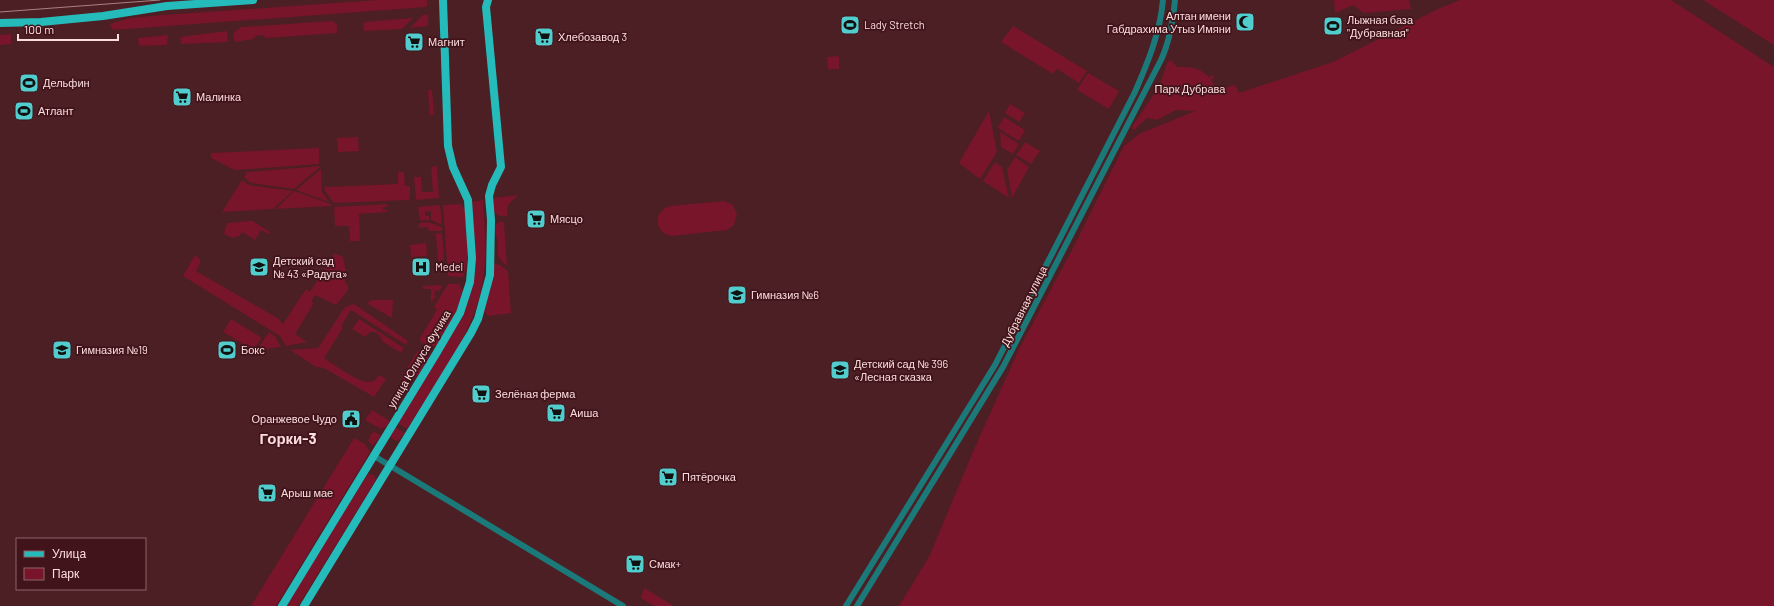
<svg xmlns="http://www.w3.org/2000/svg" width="1774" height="606" viewBox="0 0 1774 606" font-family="Barlow,sans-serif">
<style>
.green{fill:#78152a}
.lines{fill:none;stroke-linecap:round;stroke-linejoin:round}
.minor{stroke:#1b7979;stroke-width:6}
.major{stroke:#25bbbb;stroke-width:8}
.tram{stroke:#a88285;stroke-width:1}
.labels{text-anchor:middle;stroke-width:3.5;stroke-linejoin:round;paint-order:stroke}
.poi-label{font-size:11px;fill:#fcddde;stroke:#40141a;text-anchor:start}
.park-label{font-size:11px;fill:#fedadc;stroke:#40141a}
.street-label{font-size:11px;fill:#fcddde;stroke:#40141a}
.district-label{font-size:15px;font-weight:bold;fill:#fcddde;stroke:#40141a}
</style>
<rect width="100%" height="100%" fill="#4b1f23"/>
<g class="green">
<polygon points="378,0 427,0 427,5 426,7 113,30 110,24 130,18 163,15"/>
<polygon points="1334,0 1409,0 1411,9 1364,13 1353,5 1335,13"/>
<path d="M 1460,0 L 1671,0 L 1774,67 L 1774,606 L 899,606 L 929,557 L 975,447 L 1019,349 L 1073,248 L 1124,146 L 1139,134 L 1195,111 L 1176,110 L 1157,120 L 1147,118 L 1134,130 L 1131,128 L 1159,87 L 1168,61 L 1172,61 L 1177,67 C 1191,67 1199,67 1209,77 L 1213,75 L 1214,78 L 1211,80 L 1218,90 L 1235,85 L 1239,93 L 1333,62 L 1438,9 Z"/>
<polygon points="1703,0 1774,0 1774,45"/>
<polygon points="423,15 426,14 428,16 428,26 410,28"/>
<polygon points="413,18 402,29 364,31 363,24 365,22"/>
<path d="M 333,21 L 337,25 L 337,33 L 266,38 L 263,35 L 256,36 L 253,39 L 235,42 C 231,35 235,31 241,27 Z"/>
<polygon points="1013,26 1087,71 1079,83 1057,69 1053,74 1001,42"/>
<polygon points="227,31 228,42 181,44 180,37"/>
<polygon points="11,34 11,44 0,45 0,35"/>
<polygon points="168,35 167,45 139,46 138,38"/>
<polygon points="839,56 839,69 828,69 827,57"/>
<polygon points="1088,73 1119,91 1109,109 1077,90"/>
<polygon points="428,90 432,90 434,115 430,115"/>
<polygon points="1010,104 1025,113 1019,122 1005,113"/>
<polygon points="989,111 997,152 980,179 959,163"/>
<polygon points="1004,117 1025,130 1019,141 998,128"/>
<polygon points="1000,132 1019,144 1013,154 1001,147"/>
<polygon points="358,137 359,151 338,152 337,138"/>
<polygon points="1025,142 1040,151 1031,164 1016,155"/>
<polygon points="319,148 319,164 235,170 211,158 211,153"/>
<polygon points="1015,157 1029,167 1012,198 1007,170"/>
<polygon points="995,162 1002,167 1009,198 983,181"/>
<polygon points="321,166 294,189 251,183 244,177 247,172"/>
<polygon points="437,166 439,198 416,200 414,177 421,177 422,192 433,192 431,167"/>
<polygon points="321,169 322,192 329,202 296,190"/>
<polygon points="398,172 404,172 405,186 410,186 410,198 409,200 334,203 325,191 324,187 327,187 398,184"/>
<polygon points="242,180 249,185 293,191 273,209 222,212"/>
<polygon points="294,191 331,204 332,206 276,209"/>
<polygon points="518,195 508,205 507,216 500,216 493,212 493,198"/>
<path d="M 483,200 C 485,230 488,261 481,291 C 470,338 433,388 407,429 L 398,423 L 463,315 L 475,249 L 472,202 Z"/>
<path d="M 724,201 L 732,204 L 737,214 L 734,225 L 727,230 L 671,236 C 660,233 655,225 659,214 L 665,208 L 671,206 Z"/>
<polygon points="387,204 387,207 383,207 383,210 387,210 387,212 359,214 360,241 350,241 349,226 335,226 334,207"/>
<path d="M 460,204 L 465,209 C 466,231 471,256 463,277 L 461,277 L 448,276 L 443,205 Z"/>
<polygon points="440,205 442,225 431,220 431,211 425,212 425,216 429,216 430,220 420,220 418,207"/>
<polygon points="250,221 253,221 270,232 269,234 261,230 255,240 242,232 239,237 237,236 233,238 224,234 225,229 228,223"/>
<polygon points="428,222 442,227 442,231 429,231 428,227 419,228 419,223"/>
<path d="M 500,222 L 504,222 L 507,266 C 492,254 501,252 497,238 C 495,233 493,231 493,226 Z"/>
<polygon points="442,233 444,260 438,261 436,235 434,234"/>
<polygon points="426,243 427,256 411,257 410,245"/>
<polygon points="333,253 343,257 346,272 345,283 348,285 348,290 336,305 315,295 311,301 314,303 295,334 307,342 286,346 280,336 183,276 195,255 200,259 200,263 196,271 279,319 283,324 306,289 310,292 333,257"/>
<polygon points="495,264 500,265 508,271 511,313 488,316 484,311 493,265"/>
<polygon points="448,284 459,284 463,291 456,312 439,342 435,346 428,346 420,341 420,338 437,310 434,307"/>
<polygon points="442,285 439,292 436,290 434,294 436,296 431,303 431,289 423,289 423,286"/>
<polygon points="373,300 393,300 392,318 368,304 369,301"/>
<path d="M 354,304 L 408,341 L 406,345 L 351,310 L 341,326 L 343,328 L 324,358 C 333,364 359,383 369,382 C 374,382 377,378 379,375 L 386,379 L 374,397 L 324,368 L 316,367 L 290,350 L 318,348 L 345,307 Z"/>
<polygon points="231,319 262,338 253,350 223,332"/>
<polygon points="359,319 404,348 401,353 382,341 380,336 375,332 370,332 365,337 352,329"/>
<polygon points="269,332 275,336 281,347 257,350"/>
<polygon points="420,350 426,353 428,358 419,374 413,379 409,376 405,383 402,377 417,352"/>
<polygon points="372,410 390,421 387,426 381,429 365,420"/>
<polygon points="395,427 405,433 398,441 394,440 390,436"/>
<polygon points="374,432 381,435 373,446 368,441 371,434"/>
<polygon points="354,438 365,444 370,452 276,606 251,606"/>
<polygon points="368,474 374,475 376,480 298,606 285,606"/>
<polygon points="644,588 674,606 654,606 641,598"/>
</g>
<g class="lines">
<g class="minor">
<polyline points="374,456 623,606"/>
<path d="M 846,606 L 995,365 L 1135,92 C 1148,62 1160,33 1163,0"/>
<path d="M 857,606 L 1003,367 L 1161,60 C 1170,41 1173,21 1175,0"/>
</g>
<g class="major">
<polyline points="0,23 41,22 103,16 167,6 253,0"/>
<polyline points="282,606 436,354 460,313 470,282 472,258 468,200 453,167 448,146 443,0"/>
<polyline points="304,606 471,333 478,319 490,275 491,220 489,196 492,185 501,167 486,7 488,0"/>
</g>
<polyline class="tram" points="0,12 160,0"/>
</g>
<defs>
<g id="mosque-square" transform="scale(1)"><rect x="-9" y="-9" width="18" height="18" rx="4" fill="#52cdcd" stroke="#40141a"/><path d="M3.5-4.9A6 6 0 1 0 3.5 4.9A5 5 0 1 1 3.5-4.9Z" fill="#111"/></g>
<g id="stadium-square" transform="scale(1)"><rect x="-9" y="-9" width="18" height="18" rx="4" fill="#52cdcd" stroke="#40141a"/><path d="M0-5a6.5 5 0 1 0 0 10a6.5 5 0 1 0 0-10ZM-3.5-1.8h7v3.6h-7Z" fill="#111"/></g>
<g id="supermarket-square" transform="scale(1)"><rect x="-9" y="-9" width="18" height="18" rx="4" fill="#52cdcd" stroke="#40141a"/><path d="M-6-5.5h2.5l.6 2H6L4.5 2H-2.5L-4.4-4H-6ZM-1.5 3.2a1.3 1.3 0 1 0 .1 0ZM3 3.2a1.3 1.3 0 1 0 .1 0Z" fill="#111"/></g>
<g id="school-square" transform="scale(1)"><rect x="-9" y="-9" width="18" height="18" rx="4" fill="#52cdcd" stroke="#40141a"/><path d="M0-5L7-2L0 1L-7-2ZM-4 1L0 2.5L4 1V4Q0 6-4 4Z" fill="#111"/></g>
<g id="hospital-square" transform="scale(1)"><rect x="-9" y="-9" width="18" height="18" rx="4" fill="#52cdcd" stroke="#40141a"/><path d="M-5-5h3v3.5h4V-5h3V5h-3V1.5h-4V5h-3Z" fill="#111"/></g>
<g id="civic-square" transform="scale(1)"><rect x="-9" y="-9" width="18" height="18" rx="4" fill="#52cdcd" stroke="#40141a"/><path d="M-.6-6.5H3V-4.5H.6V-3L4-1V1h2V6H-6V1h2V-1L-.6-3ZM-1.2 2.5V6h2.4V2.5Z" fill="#111"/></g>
</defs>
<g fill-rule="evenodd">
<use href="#mosque-square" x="1245" y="22"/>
<use href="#stadium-square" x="850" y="25"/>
<use href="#stadium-square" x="1333" y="26"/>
<use href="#supermarket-square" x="544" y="37"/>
<use href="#supermarket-square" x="414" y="42"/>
<use href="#stadium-square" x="29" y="83"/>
<use href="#supermarket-square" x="182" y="97"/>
<use href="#stadium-square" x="24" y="111"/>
<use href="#supermarket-square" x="536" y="219"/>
<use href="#school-square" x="259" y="267"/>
<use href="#hospital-square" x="421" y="267"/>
<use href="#school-square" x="737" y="295"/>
<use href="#school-square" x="62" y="350"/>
<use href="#stadium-square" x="227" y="350"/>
<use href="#school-square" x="840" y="370"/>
<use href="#supermarket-square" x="481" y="394"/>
<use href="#supermarket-square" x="556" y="413"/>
<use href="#civic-square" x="351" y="419"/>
<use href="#supermarket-square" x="668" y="477"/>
<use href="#supermarket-square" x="267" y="493"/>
<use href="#supermarket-square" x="635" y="564"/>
</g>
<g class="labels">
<g class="poi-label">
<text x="1231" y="20" text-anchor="end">Алтан имени<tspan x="1231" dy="13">Габдрахима Утыз Имяни</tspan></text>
<text x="1347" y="24">Лыжная база<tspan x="1347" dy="13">"Дубравная"</tspan></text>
<text x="864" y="29">Lady Stretch</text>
<text x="558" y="41">Хлебозавод 3</text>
<text x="428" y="46">Магнит</text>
<text x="43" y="87">Дельфин</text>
<text x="196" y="101">Малинка</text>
<text x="38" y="115">Атлант</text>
<text x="550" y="223">Мясцо</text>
<text x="273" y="265">Детский сад<tspan x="273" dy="13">№ 43 «Радуга»</tspan></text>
<text x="435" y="271">Medel</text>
<text x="751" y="299">Гимназия №6</text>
<text x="76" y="354">Гимназия №19</text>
<text x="241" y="354">Бокс</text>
<text x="854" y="368">Детский сад № 396<tspan x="854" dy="13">«Лесная сказка</tspan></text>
<text x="495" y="398">Зелёная ферма</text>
<text x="570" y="417">Аиша</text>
<text x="337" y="423" text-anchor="end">Оранжевое Чудо</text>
<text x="682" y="481">Пятёрочка</text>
<text x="281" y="497">Арыш мае</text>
<text x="649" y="568">Смак+</text>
</g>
<g class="park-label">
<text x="1190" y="93">Парк Дубрава</text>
</g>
<g class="street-label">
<text transform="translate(1024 306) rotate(-63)" y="4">Дубравная улица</text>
<text transform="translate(419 359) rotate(-59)" y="4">улица Юлиуса Фучика</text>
</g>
<g class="district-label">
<text x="288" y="444">Горки-3</text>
</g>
</g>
<rect x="16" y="538" width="130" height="52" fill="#40141a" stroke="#8b6468"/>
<rect x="24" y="551" width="20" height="6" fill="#25bbbb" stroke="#8b6468"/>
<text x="52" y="558" font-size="12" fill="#fcddde">Улица</text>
<rect x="24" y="568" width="20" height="12" fill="#78152a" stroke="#8b6468"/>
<text x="52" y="578" font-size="12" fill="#fcddde">Парк</text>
<path d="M18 34v6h100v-6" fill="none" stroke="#fcddde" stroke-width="2"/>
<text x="24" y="34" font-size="12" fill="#fcddde" stroke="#40141a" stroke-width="3" paint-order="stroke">100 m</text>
</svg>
